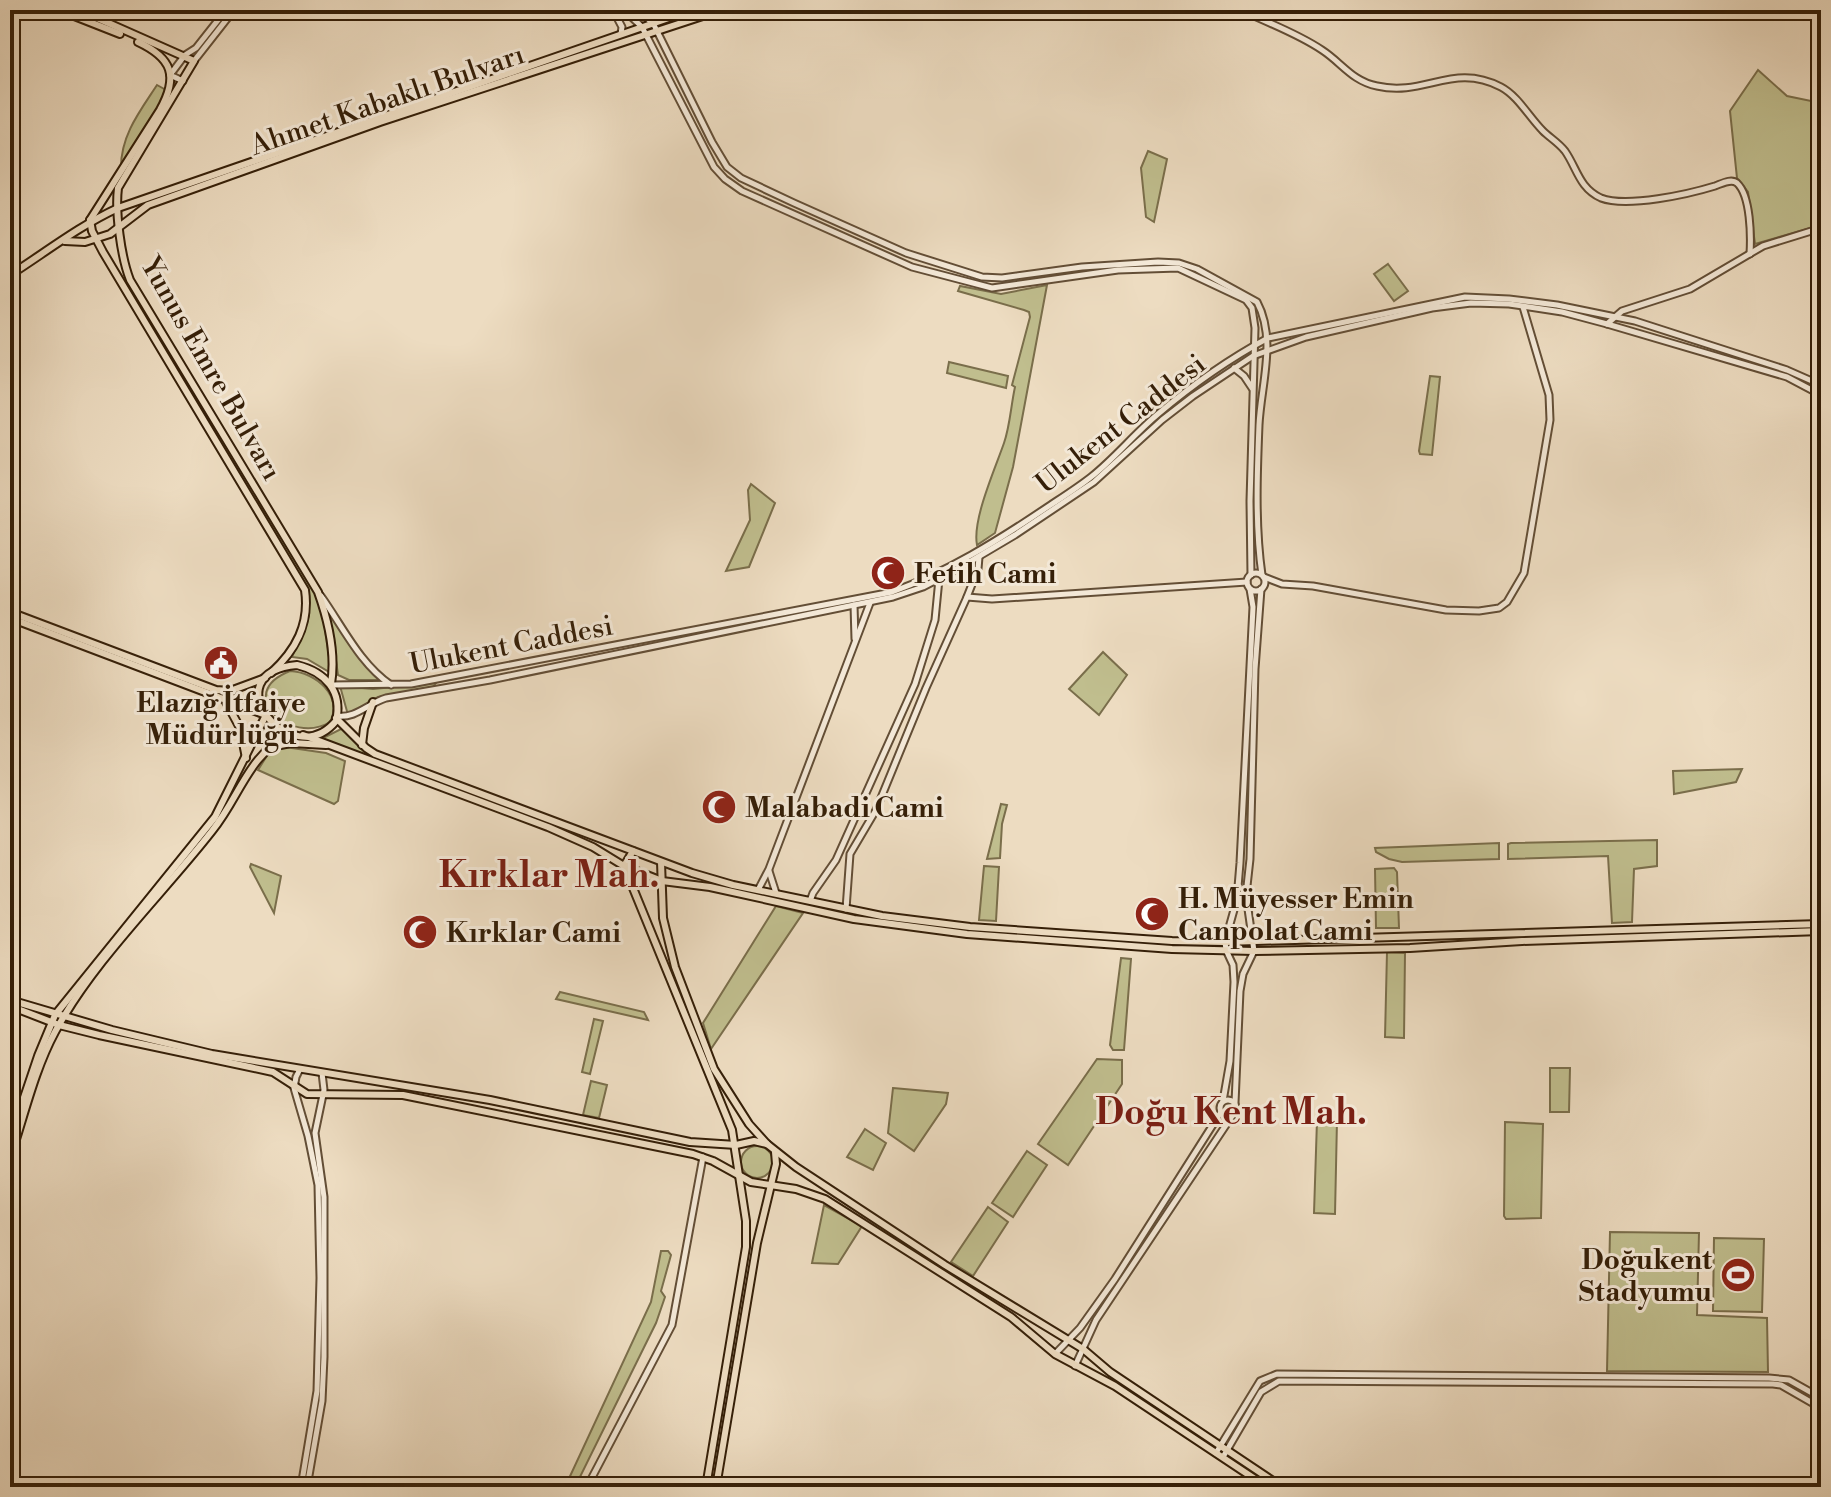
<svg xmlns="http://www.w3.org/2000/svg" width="1831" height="1497" viewBox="0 0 1831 1497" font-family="'Libre Bodoni',serif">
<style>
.green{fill:#c0be8e;stroke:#7a6e4b;stroke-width:2}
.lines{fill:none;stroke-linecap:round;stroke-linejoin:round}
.minor-casing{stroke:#634e36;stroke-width:9}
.major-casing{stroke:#351f08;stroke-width:10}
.minor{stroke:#f3e8d7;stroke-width:5}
.major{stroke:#eddcc1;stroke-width:6}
.labels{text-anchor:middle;stroke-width:6;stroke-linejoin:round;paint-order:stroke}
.street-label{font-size:28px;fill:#351f08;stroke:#f3e8d7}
.poi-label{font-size:28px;font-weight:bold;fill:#351f08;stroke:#f3e8d7;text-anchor:start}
.district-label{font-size:36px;font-weight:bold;fill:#7a1f14;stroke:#f3e8d7}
</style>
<rect width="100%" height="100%" fill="#eddcc1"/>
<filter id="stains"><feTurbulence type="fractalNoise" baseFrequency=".0025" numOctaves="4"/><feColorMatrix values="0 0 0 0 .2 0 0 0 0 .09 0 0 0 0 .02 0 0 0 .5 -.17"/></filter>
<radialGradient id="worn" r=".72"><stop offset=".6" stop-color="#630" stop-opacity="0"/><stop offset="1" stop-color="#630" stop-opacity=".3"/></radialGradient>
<g class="green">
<polygon points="1758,70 1787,96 1821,103 1821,225 1755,244 1748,192 1737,178 1730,111"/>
<path d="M 157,85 L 166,90 L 165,97 L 121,167 C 121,135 140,111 157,85 Z"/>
<polygon points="1148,151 1167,159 1154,222 1146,217 1141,168"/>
<polygon points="1388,264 1408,291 1394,301 1374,274"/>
<path d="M 1047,285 L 1013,467 L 995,533 L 977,545 C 972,520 995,469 1004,443 C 1010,426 1011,405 1015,387 L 1012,385 L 1030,317 L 1029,312 L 1024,310 L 958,291 L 960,286 L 1001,294 Z"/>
<polygon points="949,362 1008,376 1006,388 947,373"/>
<polygon points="1430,376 1440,377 1432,455 1420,454 1419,451"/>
<polygon points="751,484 775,503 749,567 726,571 750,520 748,490"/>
<polygon points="259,502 316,592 324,621 331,673 307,659 292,657 309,616 308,594 257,503"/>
<polygon points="329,611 381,680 349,680 338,675"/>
<polygon points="1103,652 1127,675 1099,715 1069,689"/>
<path d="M 290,671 C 316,672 343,696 330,722 C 291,746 232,694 290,671 Z"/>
<polygon points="436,683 433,687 378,697 348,715 340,686 373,689"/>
<polygon points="345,727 361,747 504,807 321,739"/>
<polygon points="285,747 326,753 345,761 338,801 334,804 258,770 268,754"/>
<polygon points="1742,769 1736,782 1674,794 1673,771"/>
<polygon points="1001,804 1007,805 1002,824 1000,858 987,859"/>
<polygon points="1657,840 1657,866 1634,869 1632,922 1612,923 1608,856 1508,859 1508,844 1511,843"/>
<polygon points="1499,843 1499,859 1402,862 1389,859 1376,852 1375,848"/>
<polygon points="251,864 281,876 274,913 250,867"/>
<polygon points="984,866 999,867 996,921 979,920"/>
<polygon points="1394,868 1397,872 1399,928 1376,928 1375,869"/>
<polygon points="776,906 803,913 711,1049 703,1023"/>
<polygon points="1387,952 1405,953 1404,1038 1385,1037"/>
<polygon points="1121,958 1131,959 1124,1050 1113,1050 1110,1045"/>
<polygon points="560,992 644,1012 648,1020 556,999"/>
<polygon points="594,1019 603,1021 590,1074 582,1072"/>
<polygon points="1097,1059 1122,1060 1122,1084 1068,1165 1038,1144"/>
<polygon points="1550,1068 1570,1068 1569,1112 1550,1112"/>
<polygon points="591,1081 607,1085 599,1118 583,1115"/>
<polygon points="893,1088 948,1093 946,1104 914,1151 888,1133"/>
<polygon points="1317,1120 1337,1120 1335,1214 1314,1213"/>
<polygon points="1505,1122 1543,1124 1541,1218 1506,1219 1504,1216"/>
<polygon points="865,1129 886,1143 873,1170 847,1157"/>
<circle cx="757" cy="1162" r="16"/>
<polygon points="1027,1151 1047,1165 1013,1217 992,1203"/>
<polygon points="824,1205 862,1226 838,1264 812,1263"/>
<polygon points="988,1207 1008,1222 973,1276 951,1262"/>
<polygon points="1610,1232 1699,1233 1697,1315 1767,1318 1768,1372 1607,1371"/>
<polygon points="1714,1238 1764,1239 1762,1312 1713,1311"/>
<polygon points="661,1251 668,1251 671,1255 661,1291 665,1297 656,1323 575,1487 565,1487 651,1302"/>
</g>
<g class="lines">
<g class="minor-casing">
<g id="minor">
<polyline points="613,10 622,27 621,34"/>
<polyline points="624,10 642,27 714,167 725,179 742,191 912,267 992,288 1118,270 1178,268 1246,300 1252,308 1255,328 1250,501 1251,575"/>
<path d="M 636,10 L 653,23 L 712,142 L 727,167 L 741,178 L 794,203 L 906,253 L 982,277 L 1002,278 L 1082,267 L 1158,262 L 1179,263 L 1197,269 L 1257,302 C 1277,339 1261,385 1259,425 C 1257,474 1255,526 1262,575"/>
<path d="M 1241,10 C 1268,23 1297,33 1322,50 C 1342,63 1352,81 1377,86 C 1425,97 1453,62 1501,87 C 1518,96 1529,117 1543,131 C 1549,137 1559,143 1565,151 C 1577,168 1579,188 1601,198 C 1627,208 1689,194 1715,186 C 1721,184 1731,178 1737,183 C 1751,196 1751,237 1750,254"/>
<polyline points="194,61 234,10"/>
<polyline points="183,81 170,75 185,55 196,48 226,10"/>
<polyline points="1607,324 1622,311 1690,289 1763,246 1821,228"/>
<polyline points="1234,368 1244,376 1252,388"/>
<circle cx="1256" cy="582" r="9"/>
<polyline points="1264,577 1282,584 1313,586 1446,610 1479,611 1499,608 1507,602 1524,573 1550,420 1549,395 1523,307"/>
<path d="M 321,596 C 343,627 360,664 391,685"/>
<polyline points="967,597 992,599 1247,582"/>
<polyline points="854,605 855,639"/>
<path d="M 331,685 L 411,684 L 892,592 C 947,572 997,541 1046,508 C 1061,498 1077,488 1091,477 C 1115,458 1134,434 1158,414 C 1191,386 1229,359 1268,338 L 1465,297 L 1509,299 L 1557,305 L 1635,321 L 1787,370 L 1821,385"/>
<path d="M 337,716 C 355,719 369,703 386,698 L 490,680 L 893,597 L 923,587 L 961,567 L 1015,535 L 1094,482 L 1162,420 L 1193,396 L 1253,356 L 1306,337 L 1432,308 L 1471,303 L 1509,304 L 1562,312 L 1607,324 L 1787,377 L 1821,395"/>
<polyline points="769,871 776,893"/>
<polyline points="758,890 769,869 870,603"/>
<polyline points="810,901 813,893 836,860 915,684 935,620 939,579"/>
<polyline points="846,909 850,854 876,810 926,688 967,597 978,569 979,557"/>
<polyline points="300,1069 296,1077 294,1088 308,1136 318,1185 320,1278 317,1391 301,1487"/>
<circle cx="1228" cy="1108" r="8"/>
<polyline points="1223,1101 1230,1061 1234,982 1233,965 1226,950 1225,942 1237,899 1240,863 1253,607 1250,589"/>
<polyline points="1235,1103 1240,991 1243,974 1254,951 1246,895 1250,859 1255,669 1261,589"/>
<polyline points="1055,1354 1080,1328 1115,1279 1221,1112"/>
<polyline points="1075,1366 1096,1320 1232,1116"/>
<polyline points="1216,1453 1260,1381 1277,1374 1769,1378 1789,1380 1821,1398"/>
<polyline points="1223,1457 1261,1392 1279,1381 1773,1384 1781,1385 1821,1408"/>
<polyline points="307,1487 322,1401 324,1357 324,1197 315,1133 324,1090 322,1073"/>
<polyline points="587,1487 672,1325 703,1157"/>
<polyline points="1806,1487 1821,1475"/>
</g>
</g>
<g class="major-casing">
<g id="major">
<polyline points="59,10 120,34"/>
<path d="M 79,10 L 194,61 L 118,188 C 115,212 121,257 130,280 L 318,592 C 328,620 336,654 331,684"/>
<path d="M 90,220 L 92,231 L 103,252 L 305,590 C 310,624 296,650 271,673"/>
<path d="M 90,220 L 160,110 C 179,76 172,58 138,42"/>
<polyline points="65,241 85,242 110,234 148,205 380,122 721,10"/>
<path d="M 10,275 C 46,252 79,226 118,208 L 692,10"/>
<polyline points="10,612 216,690 230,691 265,678"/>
<polyline points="10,618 263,714"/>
<path d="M 297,665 C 325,672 343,691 336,721 C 291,775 210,673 297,665 Z"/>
<polyline points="226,702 240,728 246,758"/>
<polyline points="336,718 366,748 375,754 692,873 733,885 882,916 970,927 1172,941 1225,942 1821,924"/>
<polyline points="303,735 548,827 593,847 624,866 662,881 710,887 854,919 967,934 1172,949 1254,951 1410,948 1522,941 1821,931"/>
<polyline points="362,745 364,728 373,702"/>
<polyline points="270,747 291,743 326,745"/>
<polyline points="633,851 624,866 732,1130 746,1221 746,1247 706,1487"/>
<polyline points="661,862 663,918 675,967 714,1069 749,1124 767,1144"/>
<polyline points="10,1000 112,1030 212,1054 490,1100 690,1142 736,1145 754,1141 767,1144 796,1167 945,1265 1083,1349 1110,1372 1282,1487"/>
<polyline points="10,1006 59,1025 99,1035 273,1072 307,1094 403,1095 693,1154 713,1161 751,1182 796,1189 825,1199 1011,1317 1055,1354 1115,1386 1267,1487"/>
<polyline points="10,1139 38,1056 55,1015 215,817 265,717"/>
<path d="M 10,1158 C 24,1117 34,1071 55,1032 C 93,961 162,895 212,831 C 241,795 247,756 291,733"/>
<polyline points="716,1487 757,1243 776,1164 775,1152"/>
</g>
</g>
<use href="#minor" class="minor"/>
<use href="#major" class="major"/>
</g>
<defs>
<g id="mosque-disc" transform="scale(1.8)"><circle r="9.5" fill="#8f2418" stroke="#f3e8d7"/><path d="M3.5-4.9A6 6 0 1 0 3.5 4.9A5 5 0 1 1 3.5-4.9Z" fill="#fff"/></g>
<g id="civic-disc" transform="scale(1.8)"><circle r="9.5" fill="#8f2418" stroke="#f3e8d7"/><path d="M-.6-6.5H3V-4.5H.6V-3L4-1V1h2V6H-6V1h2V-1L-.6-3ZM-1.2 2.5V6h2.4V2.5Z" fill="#fff"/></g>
<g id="stadium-disc" transform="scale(1.8)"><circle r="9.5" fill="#8f2418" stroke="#f3e8d7"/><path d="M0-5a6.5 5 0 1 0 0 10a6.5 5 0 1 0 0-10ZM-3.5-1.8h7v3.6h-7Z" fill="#fff"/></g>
</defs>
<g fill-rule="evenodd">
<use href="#mosque-disc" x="888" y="573"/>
<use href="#civic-disc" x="221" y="663"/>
<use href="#mosque-disc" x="719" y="807"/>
<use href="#mosque-disc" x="1152" y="914"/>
<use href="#mosque-disc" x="420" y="932"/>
<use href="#stadium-disc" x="1738" y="1275"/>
</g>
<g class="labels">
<g class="street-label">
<text transform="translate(387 99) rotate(-19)" y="10">Ahmet Kabaklı Bulvarı</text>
<text transform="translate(212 368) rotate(60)" y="10">Yunus Emre Bulvarı</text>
<text transform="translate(1120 423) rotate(-38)" y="10">Ulukent Caddesi</text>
<text transform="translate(511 644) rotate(-11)" y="10">Ulukent Caddesi</text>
</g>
<g class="poi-label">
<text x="914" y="583">Fetih Cami</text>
<text x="221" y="712" text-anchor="middle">Elazığ İtfaiye<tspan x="221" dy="32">Müdürlüğü</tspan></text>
<text x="745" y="817">Malabadi Cami</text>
<text x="1178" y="908">H. Müyesser Emin<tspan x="1178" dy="32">Canpolat Cami</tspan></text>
<text x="446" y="942">Kırklar Cami</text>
<text x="1712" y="1269" text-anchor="end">Doğukent<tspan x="1712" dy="32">Stadyumu</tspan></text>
</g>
<g class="district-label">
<text x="549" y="887">Kırklar Mah.</text>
<text x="1231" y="1124">Doğu Kent Mah.</text>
</g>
</g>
<rect width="1831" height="1497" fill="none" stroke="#eddcc1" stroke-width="40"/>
<rect x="12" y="12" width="1807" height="1473" fill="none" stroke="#351f08" stroke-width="4"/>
<rect x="20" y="20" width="1791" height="1457" fill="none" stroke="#351f08" stroke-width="2"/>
<rect width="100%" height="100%" filter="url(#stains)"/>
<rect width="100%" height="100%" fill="url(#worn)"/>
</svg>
